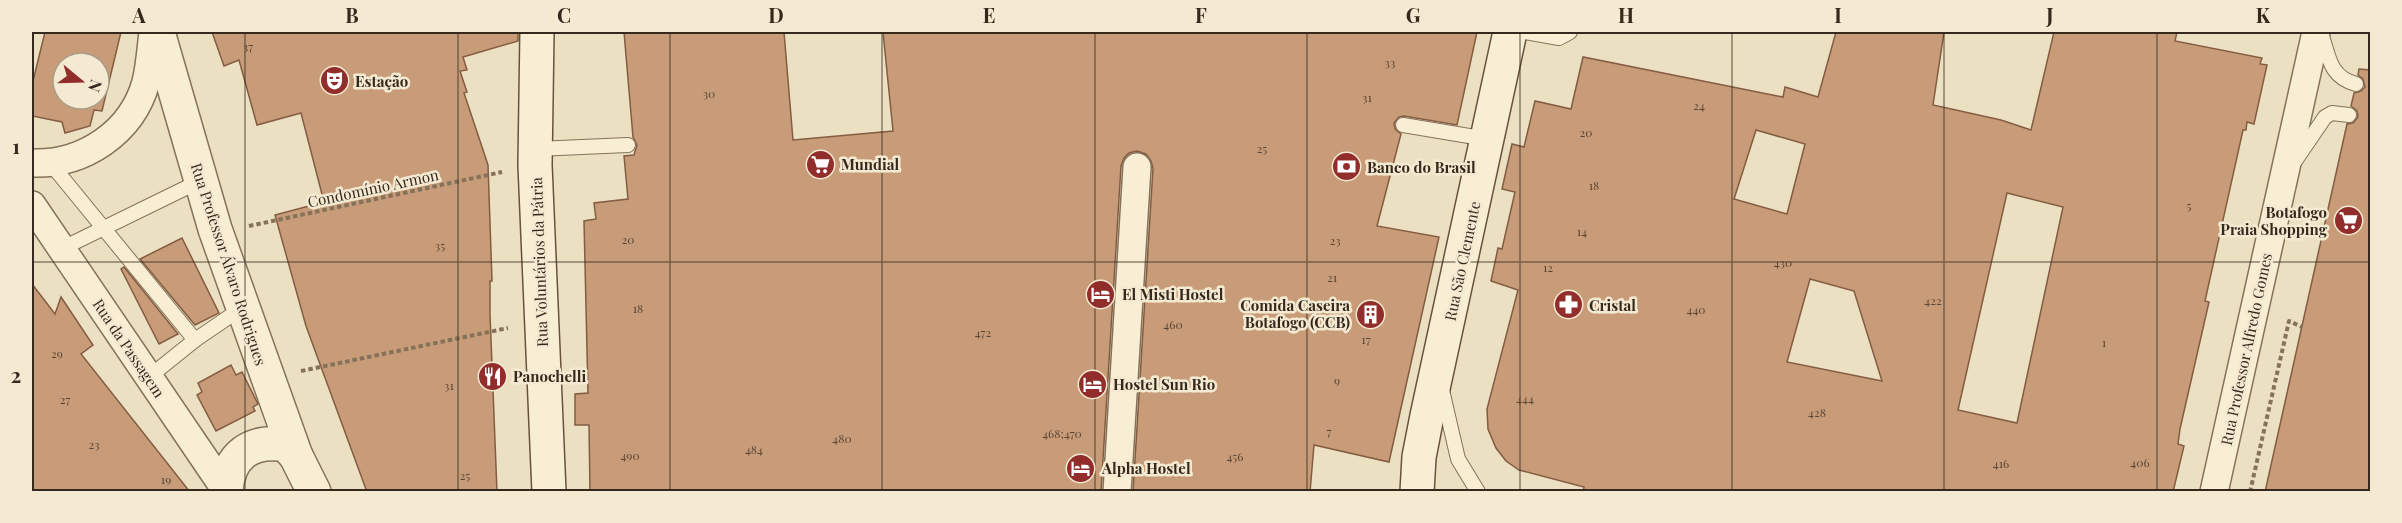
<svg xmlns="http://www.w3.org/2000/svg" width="2402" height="523" font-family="'Playfair Display',serif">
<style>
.building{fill:#c99c79;stroke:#835c41;stroke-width:1.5;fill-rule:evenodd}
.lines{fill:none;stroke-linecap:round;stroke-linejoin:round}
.service-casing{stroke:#85725a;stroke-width:16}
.minor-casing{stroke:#85725a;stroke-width:30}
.tertiary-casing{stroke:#85725a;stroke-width:36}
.secondary-casing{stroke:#67533d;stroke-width:36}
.path{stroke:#85725a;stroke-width:4;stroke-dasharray:4.5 3;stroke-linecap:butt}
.service{stroke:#f7eed4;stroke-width:14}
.minor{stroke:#f7eed4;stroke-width:27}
.tertiary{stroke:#f7eed4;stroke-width:33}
.secondary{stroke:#f7eed4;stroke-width:33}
.grid{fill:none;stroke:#35291d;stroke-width:1.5;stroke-opacity:0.55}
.labels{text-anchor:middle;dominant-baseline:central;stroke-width:5;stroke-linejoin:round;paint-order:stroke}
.number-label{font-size:12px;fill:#5a4634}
.poi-label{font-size:15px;font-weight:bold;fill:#35291d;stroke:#f4ead1;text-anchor:start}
.street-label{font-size:15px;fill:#35291d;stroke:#f4ead1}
.neatline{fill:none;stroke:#35291d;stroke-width:2}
.grid-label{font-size:20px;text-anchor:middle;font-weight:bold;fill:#35291d}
</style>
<rect width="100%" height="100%" fill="#ece0c2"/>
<g class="building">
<path d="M45,32H121L102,111L94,110L90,126L65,133L62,122L32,116V85ZM63,63H99V99H63Z"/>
<polygon points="212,32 518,32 518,41 463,57 467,70 460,71 467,92 464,93 488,165 492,281 490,281 490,314 497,492 367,492 306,326 275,215 324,202 301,113 257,125 239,60 224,66"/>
<polygon points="624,32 784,32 793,140 893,131 883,32 1477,32 1457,125 1404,116 1399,117 1394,123 1395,129 1401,134 1377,226 1439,237 1389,462 1314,445 1310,492 1133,492 1153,168 1151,161 1146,154 1137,151 1129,153 1124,158 1121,166 1101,492 590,492 589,425 575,425 575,394 588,393 584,221 596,219 594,203 628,199 624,156 634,155 637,145 633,137"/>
<path d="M1836,32H1944L1933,105L2001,120L2031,130L2054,32H2177L2175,41L2262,58L2260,64L2267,65L2254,124L2247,122L2246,130H2243L2205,301L2209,302L2180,429L2178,444L2184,446L2173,492H1583L1584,487L1519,470L1506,461L1496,448L1488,429L1487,409L1518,290L1491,281L1498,248L1502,249L1515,192L1502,189L1512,144L1524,147L1535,101L1571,109L1583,57L1783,97L1785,87L1818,97ZM1756,130L1805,144L1787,214L1734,199ZM2007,193L2063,207L2017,423L1958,410ZM1810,279L1854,291L1882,381L1787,362Z"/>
<polygon points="2359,69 2370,70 2370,492 2265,492 2347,124 2353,123 2358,117 2357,111 2351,106 2354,93 2361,91 2365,87 2363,79 2358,75"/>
<polygon points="182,238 219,313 195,325 140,259"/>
<polygon points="124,267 178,334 159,344 121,269"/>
<polygon points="32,284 55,314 61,297 93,345 81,354 190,492 32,492"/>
<polygon points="231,365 236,375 242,372 258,404 253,407 255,411 216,431 197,395 202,392 198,383"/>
</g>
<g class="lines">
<defs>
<g id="service">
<polyline points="1525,32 1559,38 1570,32"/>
<path d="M2321,33C2329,56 2329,77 2356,84"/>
<polyline points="1403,125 1487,139"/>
<polyline points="536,149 628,145"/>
<polyline points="2295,161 2325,117 2332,113 2349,115"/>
<polyline points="51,164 195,340"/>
<polyline points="61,249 200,181"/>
<polyline points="149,377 195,340 242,308"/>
<polyline points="1442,390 1458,459 1478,492"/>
</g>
<g id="minor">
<path d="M32,163C83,165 132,133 146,82C150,66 151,48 153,32"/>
<polyline points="32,205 227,492"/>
<polyline points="1117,492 1137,167"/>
<polyline points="2214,492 2316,32"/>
</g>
<g id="tertiary">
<polyline points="158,32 215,229 296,456 314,492"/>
<path d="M226,490C229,455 251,439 286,445L296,456"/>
</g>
<g id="secondary">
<polyline points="537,32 535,165 549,492"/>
<polyline points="1417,492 1419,457 1427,416 1510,32"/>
</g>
</defs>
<use href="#service" class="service-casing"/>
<use href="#minor" class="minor-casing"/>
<use href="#tertiary" class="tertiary-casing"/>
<use href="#secondary" class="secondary-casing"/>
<g class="path">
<polyline points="249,226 502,172"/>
<polyline points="301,371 508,328"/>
<polyline points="2250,492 2289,321 2302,327"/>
</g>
<use href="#service" class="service"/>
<use href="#minor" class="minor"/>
<use href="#tertiary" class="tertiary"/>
<use href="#secondary" class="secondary"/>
</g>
<path class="grid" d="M245,32V492M458,32V492M670,32V492M882,32V492M1095,32V492M1307,32V492M1520,32V492M1732,32V492M1944,32V492M2157,32V492M32,262H2370"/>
<defs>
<symbol id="theatre-disc" viewBox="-11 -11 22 22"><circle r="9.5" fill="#912e2c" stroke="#f4ead1"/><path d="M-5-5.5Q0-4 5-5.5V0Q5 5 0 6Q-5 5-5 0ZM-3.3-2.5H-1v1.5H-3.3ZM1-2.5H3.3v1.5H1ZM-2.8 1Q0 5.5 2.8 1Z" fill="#fff"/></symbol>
<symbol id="supermarket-disc" viewBox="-11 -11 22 22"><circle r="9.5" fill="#912e2c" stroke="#f4ead1"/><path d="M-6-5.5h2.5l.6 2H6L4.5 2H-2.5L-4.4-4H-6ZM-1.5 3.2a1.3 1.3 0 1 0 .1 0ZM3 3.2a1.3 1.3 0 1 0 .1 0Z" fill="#fff"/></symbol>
<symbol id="bank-disc" viewBox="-11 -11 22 22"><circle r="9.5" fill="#912e2c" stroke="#f4ead1"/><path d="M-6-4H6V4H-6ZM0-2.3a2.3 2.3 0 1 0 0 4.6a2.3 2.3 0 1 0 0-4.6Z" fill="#fff"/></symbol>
<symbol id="hotel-disc" viewBox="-11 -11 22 22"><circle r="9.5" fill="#912e2c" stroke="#f4ead1"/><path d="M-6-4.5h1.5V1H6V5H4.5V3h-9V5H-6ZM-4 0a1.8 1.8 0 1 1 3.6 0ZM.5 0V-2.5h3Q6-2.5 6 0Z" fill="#fff"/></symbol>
<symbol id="pharmacy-disc" viewBox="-11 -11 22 22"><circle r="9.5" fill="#912e2c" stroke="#f4ead1"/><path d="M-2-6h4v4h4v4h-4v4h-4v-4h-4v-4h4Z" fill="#fff"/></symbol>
<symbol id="building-disc" viewBox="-11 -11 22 22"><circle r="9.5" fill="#912e2c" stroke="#f4ead1"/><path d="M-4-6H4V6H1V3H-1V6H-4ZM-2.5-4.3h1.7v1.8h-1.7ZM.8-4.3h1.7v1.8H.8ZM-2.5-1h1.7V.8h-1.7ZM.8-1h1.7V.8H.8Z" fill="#fff"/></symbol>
<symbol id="restaurant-disc" viewBox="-11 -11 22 22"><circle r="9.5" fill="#912e2c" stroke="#f4ead1"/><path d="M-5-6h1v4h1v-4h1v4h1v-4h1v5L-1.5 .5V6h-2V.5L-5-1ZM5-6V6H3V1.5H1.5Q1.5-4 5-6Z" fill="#fff"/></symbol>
</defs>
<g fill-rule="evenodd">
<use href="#theatre-disc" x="318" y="64" width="33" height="33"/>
<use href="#supermarket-disc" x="804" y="148" width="33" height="33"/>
<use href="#bank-disc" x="1330" y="150" width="33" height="33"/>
<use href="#supermarket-disc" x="2332" y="204" width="33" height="33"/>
<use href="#hotel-disc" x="1084" y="278" width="33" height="33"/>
<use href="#pharmacy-disc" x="1552" y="288" width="33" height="33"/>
<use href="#building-disc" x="1354" y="298" width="33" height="33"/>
<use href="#restaurant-disc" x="476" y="360" width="33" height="33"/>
<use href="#hotel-disc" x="1076" y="368" width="33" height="33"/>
<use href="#hotel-disc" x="1064" y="452" width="33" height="33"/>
</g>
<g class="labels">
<g class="number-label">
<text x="248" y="46">37</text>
<text x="1390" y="62">33</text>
<text x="709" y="93">30</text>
<text x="1367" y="97">31</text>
<text x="1699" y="105">24</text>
<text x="1586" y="132">20</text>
<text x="1262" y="148">25</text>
<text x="1594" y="185">18</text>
<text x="2189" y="205">5</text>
<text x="1582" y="231">14</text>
<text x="628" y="239">20</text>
<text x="1335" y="240">23</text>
<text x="440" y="245">35</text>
<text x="1783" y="262">430</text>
<text x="1548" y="267">12</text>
<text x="1332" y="277">21</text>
<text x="1933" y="300">422</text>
<text x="638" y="308">18</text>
<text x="1696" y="309">440</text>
<text x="1173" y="324">460</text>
<text x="983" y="332">472</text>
<text x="1366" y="339">17</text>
<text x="2104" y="342">1</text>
<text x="57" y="353">29</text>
<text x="1337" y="380">9</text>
<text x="449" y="385">31</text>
<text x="1525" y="398">444</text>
<text x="65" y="399">27</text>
<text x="1817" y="412">428</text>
<text x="1329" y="431">7</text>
<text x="1062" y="433">468;470</text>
<text x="842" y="438">480</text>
<text x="94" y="444">23</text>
<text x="754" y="449">484</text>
<text x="630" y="455">490</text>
<text x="1235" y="456">456</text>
<text x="2140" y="462">406</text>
<text x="2001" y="463">416</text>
<text x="465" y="475">25</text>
<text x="166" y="479">19</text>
</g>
<g class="poi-label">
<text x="355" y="81">Estação</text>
<text x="841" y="164">Mundial</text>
<text x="1367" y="167">Banco do Brasil</text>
<text x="2327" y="212" text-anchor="end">Botafogo<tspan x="2327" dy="17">Praia Shopping</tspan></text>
<text x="1122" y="294">El Misti Hostel</text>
<text x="1350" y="305" text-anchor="end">Comida Caseira<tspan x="1350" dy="17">Botafogo (CCB)</tspan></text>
<text x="1589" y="305">Cristal</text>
<text x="513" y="376">Panochelli</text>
<text x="1113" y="384">Hostel Sun Rio</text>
<text x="1102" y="468">Alpha Hostel</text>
</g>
<g class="street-label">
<text transform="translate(373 188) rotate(-12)">Condomínio Armon</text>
<text transform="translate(1462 261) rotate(-78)">Rua São Clemente</text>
<text transform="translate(539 262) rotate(-92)">Rua Voluntários da Pátria</text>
<text transform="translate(229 264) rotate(72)">Rua Professor Álvaro Rodrigues</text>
<text transform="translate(129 348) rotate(56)">Rua da Passagem</text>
<text transform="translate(2246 349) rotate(-78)">Rua Professor Alfredo Gomes</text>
</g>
</g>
<rect width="2402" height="523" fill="none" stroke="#f4ead1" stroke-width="66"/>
<g transform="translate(81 81) rotate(109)"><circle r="28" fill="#f4ead1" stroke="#a89d89" stroke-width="1.5"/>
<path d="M0-4.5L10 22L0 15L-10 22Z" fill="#912e2c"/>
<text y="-9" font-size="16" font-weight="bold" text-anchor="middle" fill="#35291d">N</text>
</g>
<rect x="33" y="33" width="2336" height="457" class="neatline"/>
<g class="grid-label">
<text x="139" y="23">A</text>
<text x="352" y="23">B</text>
<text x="564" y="23">C</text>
<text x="776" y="23">D</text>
<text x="989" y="23">E</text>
<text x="1201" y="23">F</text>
<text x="1413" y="23">G</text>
<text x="1626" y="23">H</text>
<text x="1838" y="23">I</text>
<text x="2050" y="23">J</text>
<text x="2263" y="23">K</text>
<text x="16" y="154">1</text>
<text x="16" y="383">2</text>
</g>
</svg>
